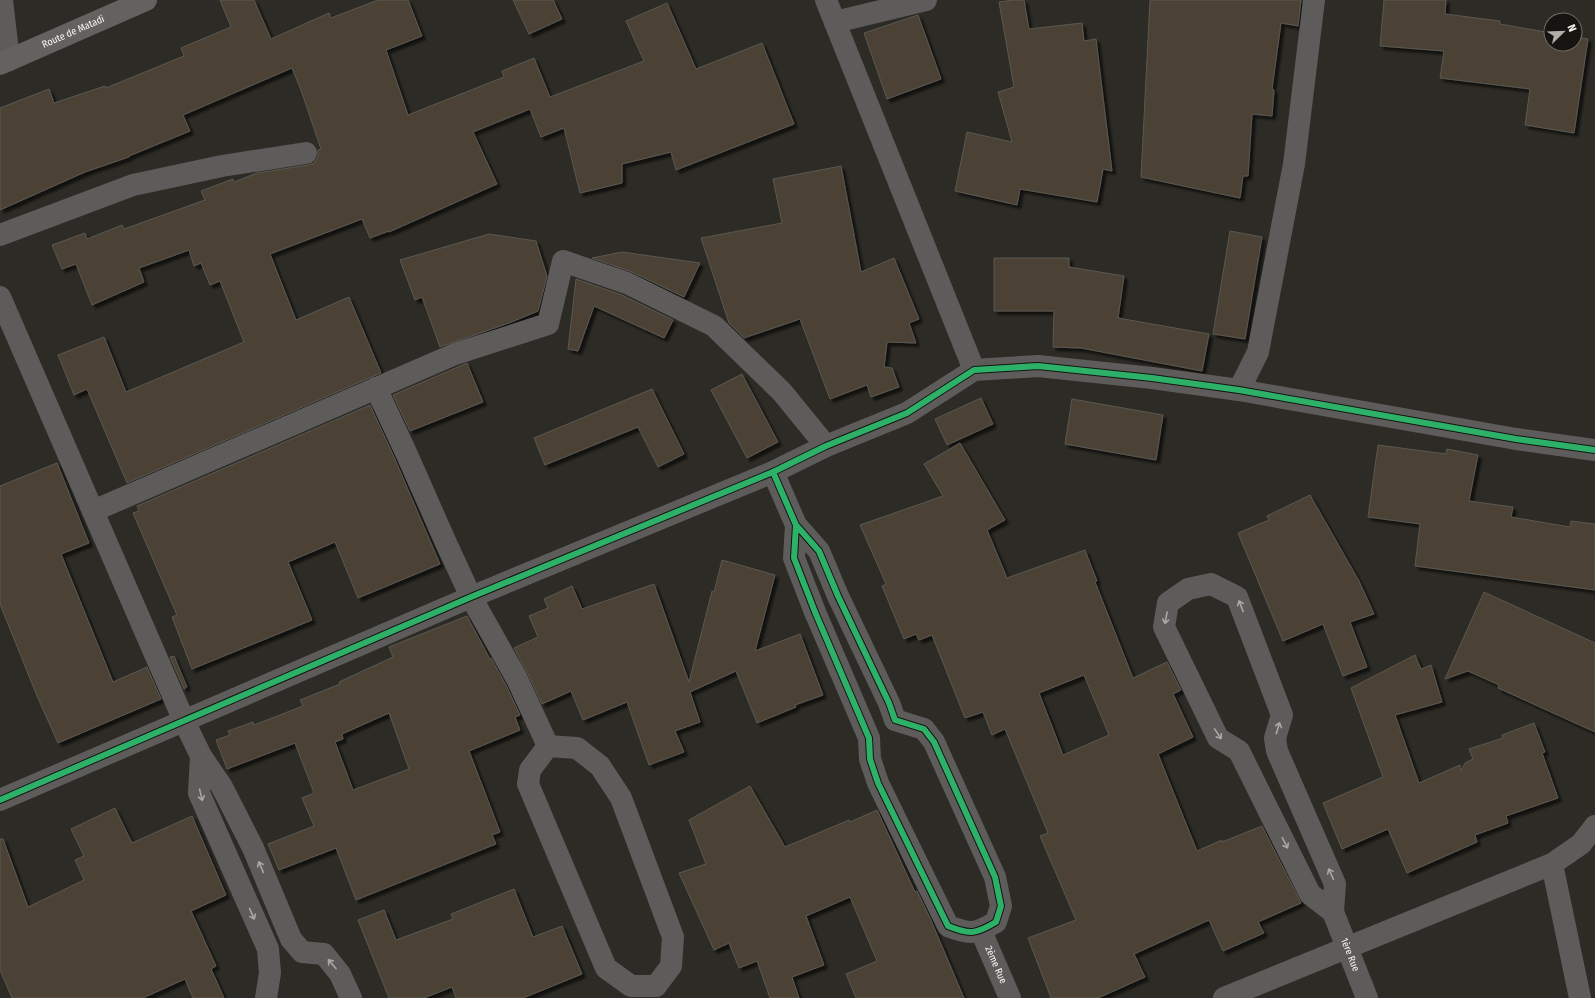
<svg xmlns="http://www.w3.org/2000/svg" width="1595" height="998" font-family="'Fira Sans Condensed',sans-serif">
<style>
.building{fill:#4c4234;stroke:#5a5853;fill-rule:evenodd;filter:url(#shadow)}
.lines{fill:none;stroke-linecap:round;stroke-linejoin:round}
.street{stroke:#5e5c5b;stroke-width:22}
.highway{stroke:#646260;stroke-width:22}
.cycleway-casing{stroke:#161410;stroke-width:8}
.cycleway{stroke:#2db169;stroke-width:6}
.oneway{stroke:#aaa8a4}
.labels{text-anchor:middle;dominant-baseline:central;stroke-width:3;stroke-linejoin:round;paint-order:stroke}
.street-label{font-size:10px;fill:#f6f4ee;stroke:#161410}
</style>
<defs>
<filter id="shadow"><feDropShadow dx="3.5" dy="3.5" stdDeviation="1" flood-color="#0009"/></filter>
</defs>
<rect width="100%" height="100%" fill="#2c2b25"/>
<g class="building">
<polygon points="220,0 254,0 271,39 329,13 331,18 378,0 408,0 422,36 386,50 408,115 504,77 502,71 534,58 550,97 644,61 626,21 667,3 696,69 762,43 794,124 676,170 671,152 622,164 622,183 580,193 564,128 541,137 530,109 473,132 497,184 389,232 389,231 370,238 362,219 270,254 296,320 349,297 381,373 127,483 87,389 74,395 58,355 104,337 126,392 244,342 220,281 210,285 201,263 194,266 189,250 139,268 144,282 92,305 76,264 62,269 52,245 85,233 87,239 122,225 124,229 205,200 201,191 233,179 234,182 257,173 308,165 314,163 318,157 318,150 321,149 302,93 292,68 183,115 190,131 129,156 129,157 85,172 0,210 0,108 49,89 54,103 105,86 106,88 184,56 181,48 231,27"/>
<polygon points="513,0 553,0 562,19 529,34"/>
<polygon points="1013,0 1024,0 1029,29 1082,23 1084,41 1096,39 1112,171 1103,169 1097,202 1020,189 1017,205 955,191 967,132 1012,142 998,92 1014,87 999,2"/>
<polygon points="1150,0 1301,0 1298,26 1281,23 1272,89 1274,90 1272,116 1252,114 1248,176 1243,176 1240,198 1141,177"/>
<polygon points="1384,0 1446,0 1445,14 1500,21 1500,24 1551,33 1551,44 1575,44 1575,37 1588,39 1574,133 1525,125 1530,89 1440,78 1444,51 1380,46"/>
<polygon points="918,15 941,79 887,99 864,33"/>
<polygon points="841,166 861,272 894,258 919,319 909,323 916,343 887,342 884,367 892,368 899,387 871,397 867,385 830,399 800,319 744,338 729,323 701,238 782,223 773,179"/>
<polygon points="1230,231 1262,237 1245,339 1213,334"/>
<polygon points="489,234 536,241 547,276 538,311 509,323 440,347 422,297 415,300 400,260"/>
<polygon points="622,252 700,263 684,297 632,272 592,258"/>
<polygon points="994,258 1069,258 1069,267 1124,276 1118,318 1209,334 1202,371 1081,348 1053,347 1054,311 994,311"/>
<polygon points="576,279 622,295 673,320 664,338 594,306 578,351 568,349"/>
<polygon points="467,363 483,402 410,431 393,395"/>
<polygon points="742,374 778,442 747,458 711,390"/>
<polygon points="652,389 684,454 658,467 638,427 545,465 534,438"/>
<polygon points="981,398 993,424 947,445 935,419"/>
<polygon points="1072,399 1163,415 1156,460 1065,444"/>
<polygon points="370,405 394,457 440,564 358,598 335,542 288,562 312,620 192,669 172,617 177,615 133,513 139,511 137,506"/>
<path d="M960,443L1005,520L987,530L1007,578L1085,550L1097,581L1095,582L1133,678L1167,662L1181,690L1173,694L1193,737L1158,754L1197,851L1222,840V842L1262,826L1301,903L1258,922L1264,933L1223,951L1209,920L1134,954L1145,977L1098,998H1051L1028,938L1076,920L1040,836L1048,833L1005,729L992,735L983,712L965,718L932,635L919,640L916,634L904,639L882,586L886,584L860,525L943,496L924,464ZM1084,675L1109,735L1063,755L1039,693Z"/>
<polygon points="1378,445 1446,454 1447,449 1478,455 1469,501 1513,507 1511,517 1570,527 1571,521 1595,524 1595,590 1415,566 1420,524 1368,517"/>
<polygon points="57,463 89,543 61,554 113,682 147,667 161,699 58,743 37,696 0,604 0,486"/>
<polygon points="1310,495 1359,581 1374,614 1350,622 1367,667 1343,676 1323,624 1283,641 1238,533 1269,520 1267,516"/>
<polygon points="722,560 775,575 755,651 800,634 823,695 795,705 796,707 757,723 736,671 690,692 700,722 675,731 684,752 649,765 627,702 583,720 571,691 542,704 528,674 514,648 538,637 529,616 548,608 544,599 572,586 582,609 654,584 689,682 712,591 714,592"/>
<polygon points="1484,592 1595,643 1595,732 1498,688 1499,685 1468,671 1445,679"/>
<path d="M467,616L490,659L491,658L506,685L520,715L515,717L520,730L469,751L500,832L492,835L496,844L356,900L336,848L279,870L268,844L314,826L302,798L314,793L295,743L227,769L216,740L230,735L228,731L253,722L254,725L303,706L300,700L340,684L339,682L393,657L389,647ZM389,713L409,769L353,790L335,742L343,739L342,734Z"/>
<polygon points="1415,655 1421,669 1431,665 1442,702 1395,715 1419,783 1460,765 1461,771 1465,763 1473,759 1469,749 1503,738 1502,735 1534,723 1545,752 1542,753 1558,798 1506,816 1508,823 1475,835 1477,842 1407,873 1388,829 1342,849 1323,803 1383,777 1351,688"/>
<polygon points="174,656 187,687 184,689 170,657"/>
<polygon points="750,786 785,847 849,820 850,822 877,810 915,892 917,891 930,918 964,998 856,998 846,974 877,961 850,897 806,916 824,965 792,977 799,998 770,998 757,961 739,968 729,943 714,950 679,873 706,864 689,820"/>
<polygon points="115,808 132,843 192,816 226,895 191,911 216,966 211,969 224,998 193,998 185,979 143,998 12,998 0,970 0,839 3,839 28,907 84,880 75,860 84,856 71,829"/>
<polygon points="514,889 533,937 562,926 582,974 523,998 456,998 452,987 424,998 389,998 358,920 384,910 396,940 453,919 451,914"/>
</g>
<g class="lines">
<g class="street">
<polyline points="2,0 9,60"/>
<polyline points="826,0 974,370"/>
<polyline points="835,22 926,0"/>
<polyline points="0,235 133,185 222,166 306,153"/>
<polyline points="0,297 184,721 201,756 222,787 253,848 291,939 302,952 324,954 340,974 351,998"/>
<polyline points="376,388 408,457 446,543 471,597 517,679 548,746"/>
<polyline points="1239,390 1258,352 1294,164 1314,0"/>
<path d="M773,472L796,525L819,551L838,596L889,703L895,720L924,729L934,742L995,877L1001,906L996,922C976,934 970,935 948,926L878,783L870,759L869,738L815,612L794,558L796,525"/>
<polyline points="93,511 455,354 548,324 563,261 627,283 714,326 782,392 826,446"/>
<polygon points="548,746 577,748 600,766 621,798 673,937 671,966 656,986 631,986 606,968 528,784 530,770"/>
<polyline points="201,756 199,793 268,949 270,973 266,998"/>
<polyline points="0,800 471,597 773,472 826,446 907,413 974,370 1038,366 1152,378 1239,390 1516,439 1595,450"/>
<polyline points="1552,864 1580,998"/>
<path id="s1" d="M1333,912L1310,894L1239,751L1218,738L1164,627L1168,603L1188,589L1211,584L1237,597L1282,715L1275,738L1277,751L1335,884L1333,912L1367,998"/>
<path id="s2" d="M981,931L1010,998"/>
<polyline points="1224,998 1552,864 1581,844 1595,826"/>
</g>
<path class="highway" id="s3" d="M0,64L146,0"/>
<defs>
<g id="cycleway">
<path d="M773,472L796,525L819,551L838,596L889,703L895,720L924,729L934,742L995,877L1001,906L996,922C976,934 970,935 948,926L878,783L870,759L869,738L815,612L794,558L796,525"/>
<polyline points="0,800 471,597 773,472 826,446 907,413 974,370 1038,366 1152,378 1239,390 1516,439 1595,450"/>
</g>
</defs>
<use href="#cycleway" class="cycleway-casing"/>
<use href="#cycleway" class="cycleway"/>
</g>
<defs><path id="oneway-shaft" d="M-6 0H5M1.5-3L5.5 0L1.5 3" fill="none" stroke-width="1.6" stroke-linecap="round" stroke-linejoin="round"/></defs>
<g class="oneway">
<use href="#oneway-shaft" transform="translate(1241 606) rotate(-111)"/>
<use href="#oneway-shaft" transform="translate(1166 618) rotate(101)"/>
<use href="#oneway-shaft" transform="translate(1278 728) rotate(-73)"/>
<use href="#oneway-shaft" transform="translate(1218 734) rotate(56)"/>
<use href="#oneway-shaft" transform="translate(201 795) rotate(76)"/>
<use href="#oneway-shaft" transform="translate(1285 843) rotate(63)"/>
<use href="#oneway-shaft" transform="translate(261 867) rotate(-113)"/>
<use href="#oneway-shaft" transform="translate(1331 874) rotate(-114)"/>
<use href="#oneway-shaft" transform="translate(252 914) rotate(66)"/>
<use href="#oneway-shaft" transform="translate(332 964) rotate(-131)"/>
</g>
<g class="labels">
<g class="street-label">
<text stroke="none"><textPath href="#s3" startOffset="80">Route de Matadi</textPath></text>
<text stroke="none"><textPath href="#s1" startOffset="821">1ère Rue</textPath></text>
<text stroke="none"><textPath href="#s2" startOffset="37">2ème Rue</textPath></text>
</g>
</g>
<g transform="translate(1563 32) rotate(67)"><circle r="19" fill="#161410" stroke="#706e69"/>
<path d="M0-3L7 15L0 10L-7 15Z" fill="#afaea8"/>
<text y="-6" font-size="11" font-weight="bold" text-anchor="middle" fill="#f6f4ee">N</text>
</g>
</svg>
